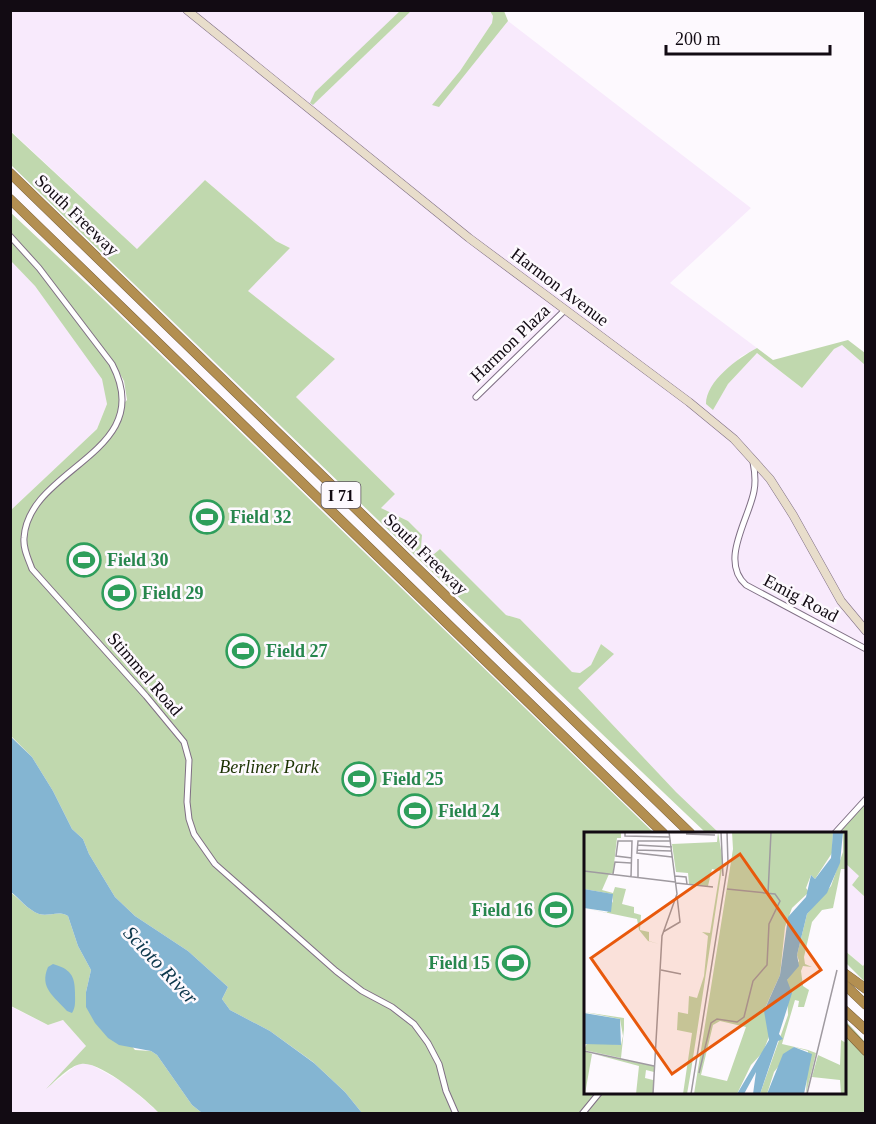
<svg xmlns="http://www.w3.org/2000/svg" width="876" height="1124" font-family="'Times New Roman',serif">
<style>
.built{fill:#f8eafc}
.green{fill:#c0d8ae}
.water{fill:#84b5d2}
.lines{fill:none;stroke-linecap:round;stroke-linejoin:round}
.minor-casing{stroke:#7f6f84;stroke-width:7}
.secondary-casing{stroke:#7f6f84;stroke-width:9}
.motorway-casing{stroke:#7b613b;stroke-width:10}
.minor{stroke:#fff;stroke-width:5}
.secondary{stroke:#e8ddcb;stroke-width:8}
.motorway{stroke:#b38f51;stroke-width:9}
.labels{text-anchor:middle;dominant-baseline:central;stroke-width:5;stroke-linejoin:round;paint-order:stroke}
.shield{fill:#fdf9fe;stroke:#58525a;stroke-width:1.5}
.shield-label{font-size:16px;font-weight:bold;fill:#120b13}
.street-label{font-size:18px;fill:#120b13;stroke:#fdf9fe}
.leisure-label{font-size:18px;font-weight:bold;fill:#27864d;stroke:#fdf9fe;text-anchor:start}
.park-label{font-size:18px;font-style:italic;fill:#1b3202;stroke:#fdf9fe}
.water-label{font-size:20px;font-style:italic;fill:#0b364a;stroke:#fdf9fe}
.inset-road{fill:none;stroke:#9f9aa0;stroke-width:1.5}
.view{fill:#e8590c;fill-opacity:0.15;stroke:#e8590c;stroke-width:3}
.inset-edge{fill:none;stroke:#120b13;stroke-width:3}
</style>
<rect width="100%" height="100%" fill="#fdf9fe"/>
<g class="built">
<polygon points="10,11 401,11 315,92 313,105 411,11 490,11 493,16 492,23 460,71 433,105 439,106 508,21 751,208 670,283 757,348 740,357 706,404 713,409 728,384 757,353 802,388 834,349 842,345 865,365 865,803 839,833 719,833 676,792 577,687 613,654 601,644 591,665 580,673 572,672 520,619 506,615 440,549 428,560 408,521 381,508 395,494 296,397 335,359 247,291 290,248 276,241 205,180 137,249 11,131"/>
<polygon points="11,261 35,286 103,379 107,404 97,429 11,510"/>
<polygon points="845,863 859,876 852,885 865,897 865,963 863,966 845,950"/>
<polygon points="10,1006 48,1025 63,1020 86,1046 51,1085 78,1064 88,1063 126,1084 159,1113 11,1113"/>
</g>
<g class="green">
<polygon points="401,10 411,11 313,105 310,103 315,92"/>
<polygon points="490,11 504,11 508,21 439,107 432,105 460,71 492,23 493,16"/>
<polygon points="10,131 137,249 205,180 276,241 290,248 248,291 335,359 296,397 395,494 381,508 408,521 422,535 421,547 427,560 440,549 506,615 520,619 572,672 580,673 591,665 601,644 614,654 578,688 676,792 719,833 706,833 409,550 11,165"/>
<polygon points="10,212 102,298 654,833 585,833 585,1092 844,1092 845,1020 865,1042 865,1113 362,1113 345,1092 313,1062 270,1031 230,1010 222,999 228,987 188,951 135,916 115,897 89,854 83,839 72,829 53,791 32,757 11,736 11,510 97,429 107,404 102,379 35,286 11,261 11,241 38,271 109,364 117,378 122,405 127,400 124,381 115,365 11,235"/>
<path d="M848,340L865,353V365L842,345L834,349L802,388L757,353L728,384L713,410L706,404C706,381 738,358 757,348L773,360Z"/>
<polygon points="865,803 865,897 852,885 859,876 845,863 844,833 839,833"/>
<path d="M10,892C20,899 28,910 39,914C49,917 58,910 68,916L78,946L91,970L86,992L135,1050L151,1051L157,1055L192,1105L202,1113H159C147,1100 99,1060 81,1064C69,1066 56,1081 46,1089L86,1046L63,1020L48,1025L11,1006Z"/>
<polygon points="844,950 863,966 865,963 865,982 845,962"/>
</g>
<g class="water">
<path d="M10,736L32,757L53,791L72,829L83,839L89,854L115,897L135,916L188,951L228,987L222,999L230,1010L270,1031L314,1063L345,1092L362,1113H202L192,1105L157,1055L151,1051L119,1045L108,1038L95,1023L86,1007V992L91,970L78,946L68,916C58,910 49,917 39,914C28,910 20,899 11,892Z"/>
<path d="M53,964C70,969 75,975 75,993C75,1000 76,1007 72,1013L67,1011C54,996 39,988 48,967Z"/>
</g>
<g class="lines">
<defs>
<g id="minor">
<path d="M10,236L39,268L112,364C159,453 28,467 24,538C23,549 28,558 32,569L146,696L184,742L189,760L187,802L189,819L194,834L215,864L336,971L362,991L392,1007L414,1024L428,1043L439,1064L446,1091L456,1114"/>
<polyline points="476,397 565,310"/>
<path d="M753,462C755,472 756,481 754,491C749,519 719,561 746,585L866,649"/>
<polyline points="835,833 866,799"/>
<polyline points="582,1114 600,1092"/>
</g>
<polyline id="secondary" points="187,10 469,238 689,402 734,439 770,479 793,515 841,601 866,631"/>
<g id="motorway">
<polyline points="10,173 690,833"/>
<polyline points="10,199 663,833"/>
<polyline points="844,973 866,989"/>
<polyline points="844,984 866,1005"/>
<polyline points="844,1010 866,1030"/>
<polyline points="844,1028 866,1051"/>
</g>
</defs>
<use href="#minor" class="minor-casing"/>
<use href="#secondary" class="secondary-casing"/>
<use href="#motorway" class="motorway-casing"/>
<use href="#minor" class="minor"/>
<use href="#secondary" class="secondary"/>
<use href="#motorway" class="motorway"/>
</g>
<defs>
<symbol id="stadium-ring" viewBox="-11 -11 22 22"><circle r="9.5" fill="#fdf9fe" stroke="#2e9e5b" stroke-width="1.5"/><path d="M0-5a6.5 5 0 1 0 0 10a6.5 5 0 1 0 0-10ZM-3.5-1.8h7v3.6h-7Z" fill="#2e9e5b"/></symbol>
</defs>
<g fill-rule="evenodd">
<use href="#stadium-ring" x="188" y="498" width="38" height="38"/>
<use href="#stadium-ring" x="65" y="541" width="38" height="38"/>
<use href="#stadium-ring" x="100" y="574" width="38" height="38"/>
<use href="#stadium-ring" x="224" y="632" width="38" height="38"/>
<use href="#stadium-ring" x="340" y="760" width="38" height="38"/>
<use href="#stadium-ring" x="396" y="792" width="38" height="38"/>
<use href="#stadium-ring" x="537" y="891" width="38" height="38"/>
<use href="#stadium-ring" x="494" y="944" width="38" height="38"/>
</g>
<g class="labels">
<rect class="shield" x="321.5" y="482" width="39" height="26" rx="4.5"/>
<g class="shield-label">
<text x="341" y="495">I 71</text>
</g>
<g class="street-label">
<text transform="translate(77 215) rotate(44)">South Freeway</text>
<text transform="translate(560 287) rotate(37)">Harmon Avenue</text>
<text transform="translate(510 343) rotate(-44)">Harmon Plaza</text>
<text transform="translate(426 554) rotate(44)">South Freeway</text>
<text transform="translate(801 598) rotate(28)">Emig Road</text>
<text transform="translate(145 674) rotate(49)">Stimmel Road</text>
</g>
<g class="leisure-label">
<text x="230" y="517">Field 32</text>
<text x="107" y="560">Field 30</text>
<text x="142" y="593">Field 29</text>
<text x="266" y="651">Field 27</text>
<text x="382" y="779">Field 25</text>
<text x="438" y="811">Field 24</text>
<text x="533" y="910" text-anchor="end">Field 16</text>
<text x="490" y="963" text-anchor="end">Field 15</text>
</g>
<g class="park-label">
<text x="269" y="767">Berliner Park</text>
</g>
<g class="water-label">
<text transform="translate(161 965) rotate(47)">Scioto River</text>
</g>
</g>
<g transform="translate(584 832)">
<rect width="262" height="262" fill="#fdf9fe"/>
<path d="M0,0H37V6H33L29,41L25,42L18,58L29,61L31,55L42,57L38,72L50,75V81L57,83L56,98L65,100V109L75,112L64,109L55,98L53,87L0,76L23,81L29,69L28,62L0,57ZM134,0L139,30L107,239L103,262H99L108,201L93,198L94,180L104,182L105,164L113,166L120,144L124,104L118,100L126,101L136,39L128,37L124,54L105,52L104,41L92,40L88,12L133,10ZM148,0H249L248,21L231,47L227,43L222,56L225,60L208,76L201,95L196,143L181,176L186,202L179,220L167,233L153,262H110L149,17ZM136,189L162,195L143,249L117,243L129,193ZM259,0H262V37H257L249,76L238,78L228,90L220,125L221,132L228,135L219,134L217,139L219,154L225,158L220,175H214L215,169L211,168L198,212L224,218L232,221L222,262L224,219L210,215L190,240L183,262H176L204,183L203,148L215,129L213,123L223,82L247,54L259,20ZM0,180L40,186V197L37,226L0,218L4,209L37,213L39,204L36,187ZM257,208L262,211V262H257L256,248L228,245L234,223L256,233ZM0,219L8,222L1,262H0ZM10,222L70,234V240L62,238L61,246L69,248V262H52L55,234Z" fill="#c0d8ae" fill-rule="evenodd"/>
<path d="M249,0H259L256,31L243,61L223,82L213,123L215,134L203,148L208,161L195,202L199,207L194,209L176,262H169L172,240L160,262H153L185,208L180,179L196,143L204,85L222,65L227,43L231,47L247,26ZM0,57L29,62L27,80L0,76ZM0,181L36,187L37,213L0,212ZM210,215L228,222L220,262H183L199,222Z" fill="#84b5d2"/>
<path class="inset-road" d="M41,0V4L85,5M137,0L139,44M102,2L131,3M87,9H54L53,21L88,25M53,13L88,15M53,18L87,19M0,39L91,50M29,42L31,30L47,31M91,44L102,45L103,52M47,45L48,9H34L32,24L48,26M54,46V27M92,51L129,55M184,62L187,0M79,100L96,90L93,64M77,138L97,142M0,219L70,234M115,241L127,191L133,187L153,190L160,185L169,149L183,133L185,92L196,69L191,62L143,57M69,262L78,104L93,62L85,0M107,262L144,31L143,0M223,262L253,138"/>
<path class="view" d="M156,22L237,138L88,242L7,126Z"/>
<rect width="262" height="262" class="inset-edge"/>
</g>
<rect width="876" height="1124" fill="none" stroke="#120b13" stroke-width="24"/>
<path d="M666 45v9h164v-9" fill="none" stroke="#120b13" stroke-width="3"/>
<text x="675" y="45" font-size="18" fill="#120b13" stroke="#fdf9fe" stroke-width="4.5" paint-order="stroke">200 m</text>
</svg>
